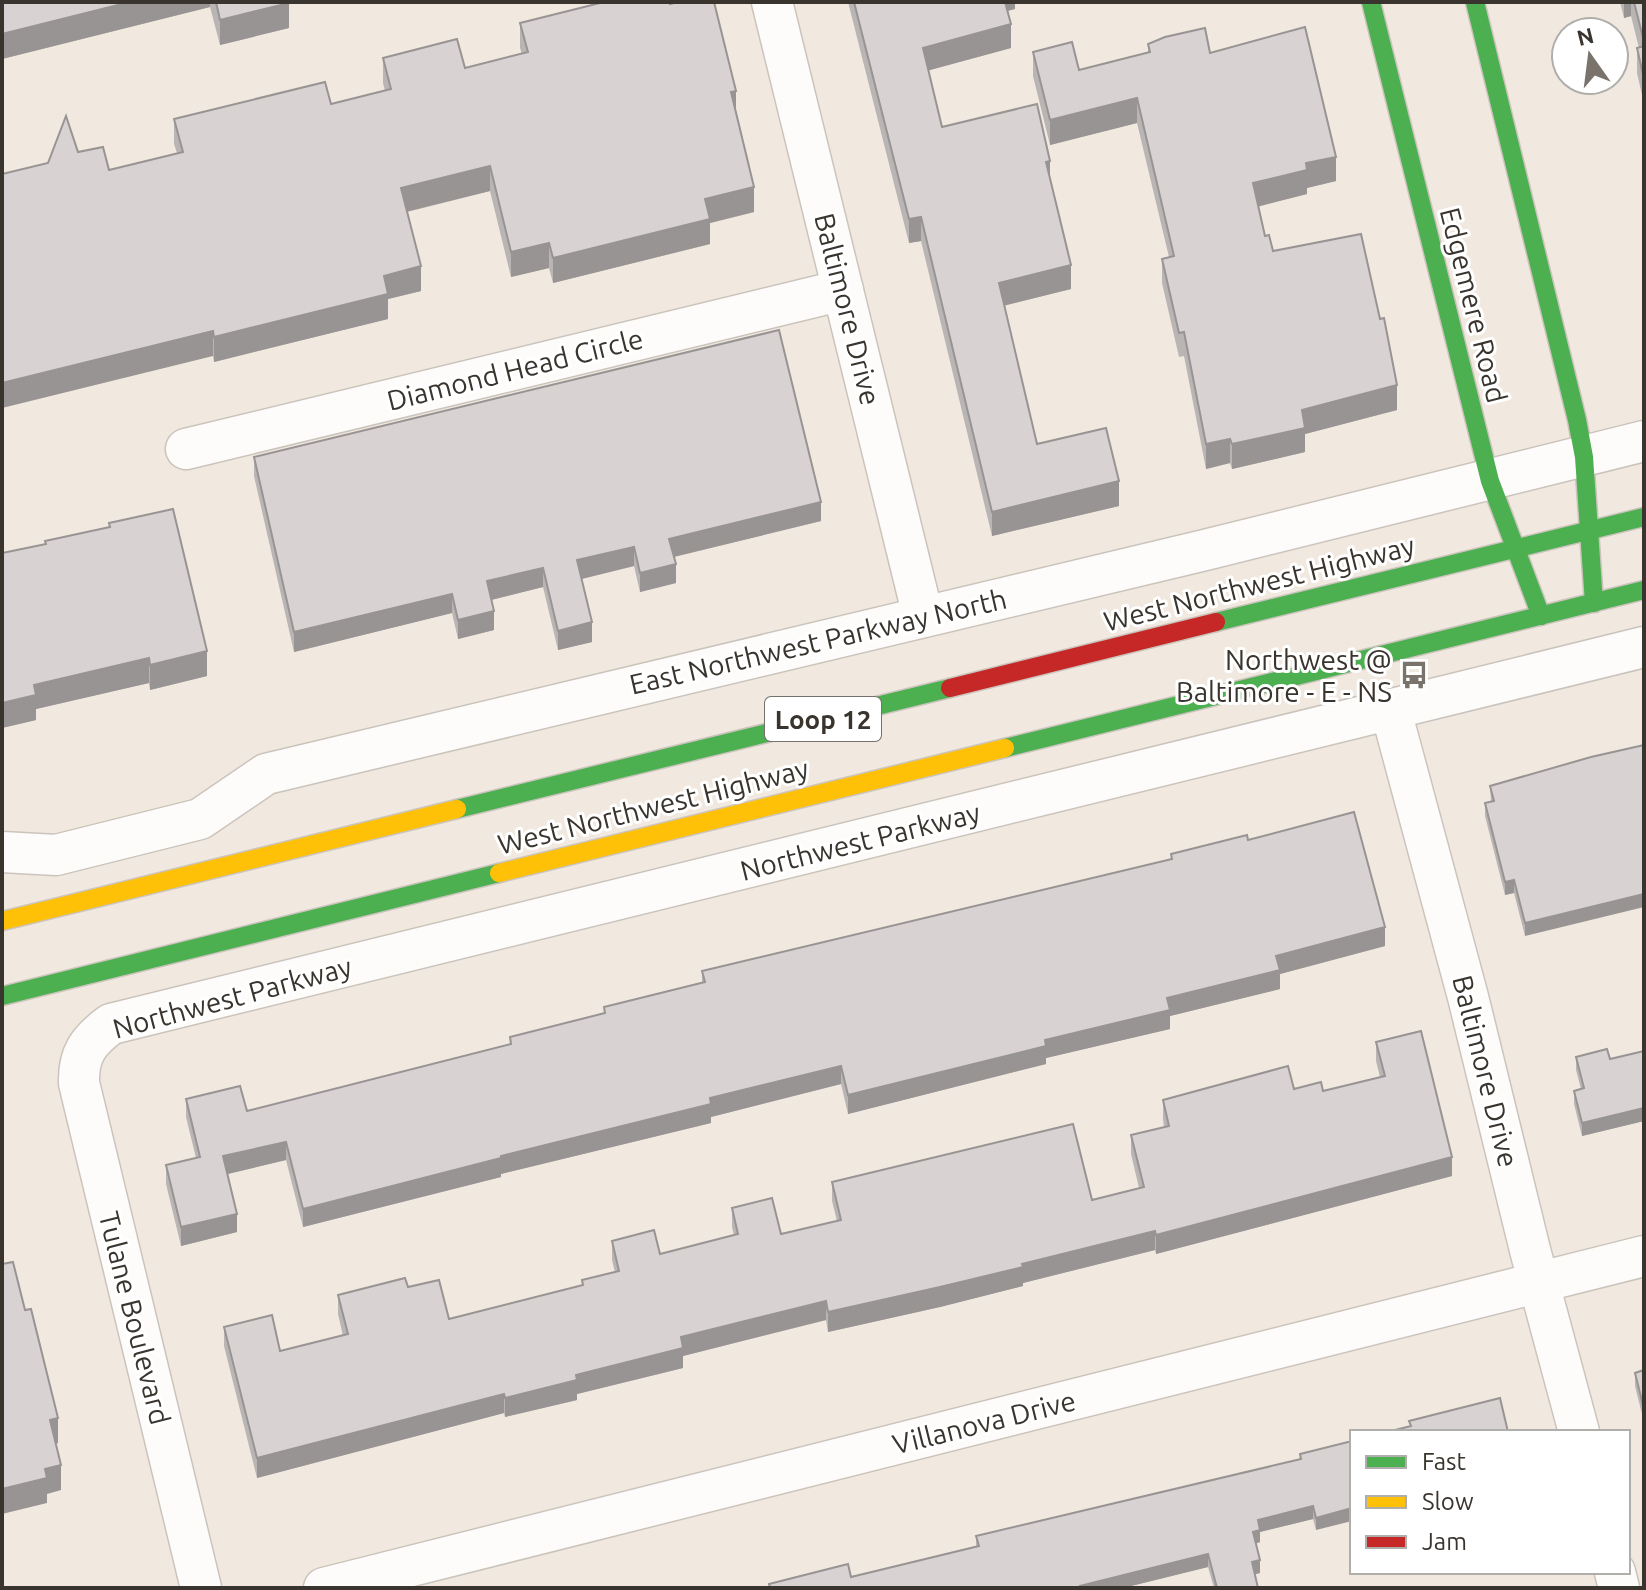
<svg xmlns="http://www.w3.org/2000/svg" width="1646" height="1590" font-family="Ubuntu,sans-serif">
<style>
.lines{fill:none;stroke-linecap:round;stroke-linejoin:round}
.street-casing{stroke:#cbc4bd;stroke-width:43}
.fast-casing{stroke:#cbc4bd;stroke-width:21}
.slow-casing{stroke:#cbc4bd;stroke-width:21}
.jam-casing{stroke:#cbc4bd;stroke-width:21}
.street{stroke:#fdfcfa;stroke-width:40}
.fast{stroke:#4caf50;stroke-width:18}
.slow{stroke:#ffc107;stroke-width:18}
.jam{stroke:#c62828;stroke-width:18}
.wall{fill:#bab5b5}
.shaded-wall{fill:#979493}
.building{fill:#d8d3d2;stroke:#979493;stroke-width:2}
.labels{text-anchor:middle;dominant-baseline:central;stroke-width:6;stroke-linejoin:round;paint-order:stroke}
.shield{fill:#fff;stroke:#75716d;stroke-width:2}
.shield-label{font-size:26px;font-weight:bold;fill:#3a342e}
.street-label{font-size:28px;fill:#3a342e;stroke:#fff}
.poi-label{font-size:28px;fill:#3a342e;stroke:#fff;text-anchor:end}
</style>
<rect width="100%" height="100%" fill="#f1e8df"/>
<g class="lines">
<defs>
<g id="street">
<polyline points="772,2 923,616"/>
<polyline points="186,449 843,290"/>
<polyline points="1391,711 1468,997 1530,1250 1579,1432"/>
<polyline points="2,852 56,855 200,819 266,774 1205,550 1644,441"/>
<polyline points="1615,1572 1619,1588"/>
<path d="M201,1588L79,1083C78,1054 89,1040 111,1024L1644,647"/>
<polyline points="324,1588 1644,1256"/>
</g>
<g id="fast">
<polyline points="1371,2 1490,481 1541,616"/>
<polyline points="1475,2 1577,420 1584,457 1594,603"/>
<polyline points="1216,622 1644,517"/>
<polyline points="1005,748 1644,590"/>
<polyline points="457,809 950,688"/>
<polyline points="2,996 499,873"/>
</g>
<g id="slow">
<polyline points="499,873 1005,748"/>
<polyline points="2,921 457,809"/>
</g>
<polyline id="jam" points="950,688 1216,622"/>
</defs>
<use href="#street" class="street-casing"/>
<use href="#fast" class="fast-casing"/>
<use href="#slow" class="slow-casing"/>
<use href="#jam" class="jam-casing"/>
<use href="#street" class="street"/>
<use href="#fast" class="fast"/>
<use href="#slow" class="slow"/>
<use href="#jam" class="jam"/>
</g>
<g class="wall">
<polygon points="2,2 288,2 289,28 220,45 210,7 2,59"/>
<polygon points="848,2 1015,2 1015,9 1008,11 1011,48 929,70 942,127 1050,178 1071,289 1004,305 1037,444 1119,506 992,536 921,241 909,243"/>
<polygon points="1620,2 1644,2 1644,104 1637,73 1637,48 1639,48 1631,16 1624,18"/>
<polygon points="520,23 736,111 754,212 710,223 710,244 553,283 549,268 511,277 490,191 407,212 421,291 388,299 388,319 214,362 213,356 48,163 78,152 109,170 177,153 174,144 174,119 331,104 385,91 383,83 383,58 465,68 522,54 520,48"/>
<polygon points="1148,44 1210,53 1336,181 1307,188 1307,194 1258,206 1265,236 1273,251 1397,410 1305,434 1305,452 1232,469 1230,463 1206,469 1184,356 1179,357 1162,283 1162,259 1169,257 1137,123 1050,145 1033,76 1033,52 1079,70 1148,53"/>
<polygon points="254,457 821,521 674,557 676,583 640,592 634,566 582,579 592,642 558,650 543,587 491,600 494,630 458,639 452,613 294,652 254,476"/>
<polygon points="109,523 207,676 150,690 149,683 36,709 36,720 2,728 45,544 109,527"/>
<polygon points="1591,757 1525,936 1514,893 1505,895 1485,816 1485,803 1491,801 1490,786"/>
<polygon points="1248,840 1385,946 1280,974 1280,989 1170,1016 1170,1029 1046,1058 1046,1064 848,1114 841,1084 711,1117 711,1123 501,1174 501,1177 303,1227 286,1160 228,1174 237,1232 181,1246 166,1184 166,1165 196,1158 186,1117 186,1099 247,1111 510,1044 510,1037 604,1014 604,1007 702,983 702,971 1171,860 1171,854"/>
<polygon points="1376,1042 1452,1176 1156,1254 1155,1250 1023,1283 1023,1286 940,1307 828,1332 826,1320 683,1356 683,1368 577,1394 577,1400 505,1417 504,1413 257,1478 224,1346 224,1327 280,1351 343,1336 338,1314 338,1295 408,1287 449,1319 582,1286 582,1280 615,1272 612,1260 612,1241 660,1254 734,1235 732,1227 732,1208 781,1234 837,1221 832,1201 832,1182 1092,1200 1139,1188 1131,1154 1131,1135 1164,1127 1163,1119 1163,1100 1294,1089 1323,1091 1380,1077 1376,1061"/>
<polygon points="1644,1051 1644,1121 1582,1136 1574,1104 1574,1091 1581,1089 1576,1070 1576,1057 1610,1059"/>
<polygon points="1644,1370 1644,1422 1635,1386 1635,1373"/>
<polygon points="1352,1441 1316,1530 1313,1519 1260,1532 1260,1542 1256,1544 1260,1573 1255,1574 1258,1588 1214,1588 1208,1567 1123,1588 769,1588 769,1584 851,1577 976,1546 976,1536 1300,1459 1300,1454"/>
</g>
<g class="shaded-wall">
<polygon points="130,2 210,2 210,7 2,59 2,34"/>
<polygon points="1002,2 1015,2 1015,9 1002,12"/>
<polygon points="1624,2 1631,2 1631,16 1624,18"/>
<polygon points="289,3 289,28 220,45 220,20"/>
<polygon points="1011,24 1011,48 923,72 923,48"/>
<polygon points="736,91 736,116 731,92"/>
<polygon points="1137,98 1137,123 1050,145 1050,120"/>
<polygon points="1336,157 1336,181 1307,188 1307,194 1253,208 1253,183 1306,163"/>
<polygon points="1050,161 1050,185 1046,162"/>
<polygon points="490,166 490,191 401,213 401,188"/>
<polygon points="754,187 754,212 710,223 710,244 553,283 553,258 705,199"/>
<polygon points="921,217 921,241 909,243 909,219"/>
<polygon points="549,243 549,268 511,277 511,252"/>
<polygon points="1071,265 1071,289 999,307 999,283"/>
<polygon points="421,266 421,291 388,299 388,319 214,362 214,337 384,276"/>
<polygon points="213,331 213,356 2,408 2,383"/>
<polygon points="1397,385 1397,410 1305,434 1305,452 1232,469 1232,444 1302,410"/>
<polygon points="1230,439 1230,463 1206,469 1206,444"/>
<polygon points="1119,481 1119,506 992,536 992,512"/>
<polygon points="821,502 821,521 669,558 669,539"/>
<polygon points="634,547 634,566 577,580 577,560"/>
<polygon points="676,564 676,583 640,592 640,573"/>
<polygon points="543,568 543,587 487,601 487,581"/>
<polygon points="452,594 452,613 294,652 294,632"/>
<polygon points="494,611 494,630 458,639 458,620"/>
<polygon points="592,622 592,642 558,650 558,631"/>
<polygon points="207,651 207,676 150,690 150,665"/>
<polygon points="149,658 149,683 36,709 36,720 2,728 2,703 34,685"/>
<polygon points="1514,880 1514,893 1505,895 1505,882"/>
<polygon points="1644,894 1644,907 1525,936 1525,923"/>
<polygon points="1385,927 1385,946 1280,974 1280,989 1170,1016 1170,1029 1046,1058 1046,1064 848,1114 848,1095 1045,1040 1167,998 1276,956"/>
<polygon points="841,1066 841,1084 711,1117 711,1123 501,1174 501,1177 303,1227 303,1209 710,1098"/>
<polygon points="1644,1108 1644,1121 1582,1136 1582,1123"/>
<polygon points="286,1142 286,1160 223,1175 223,1156"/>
<polygon points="1452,1157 1452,1176 1156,1254 1156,1235"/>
<polygon points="237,1214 237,1232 181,1246 181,1227"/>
<polygon points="1155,1231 1155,1250 1023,1283 1023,1286 940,1307 828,1332 828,1312"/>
<polygon points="826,1301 826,1320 683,1356 683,1368 577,1394 577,1400 505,1417 505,1398 576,1375 681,1337"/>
<polygon points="504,1394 504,1413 257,1478 257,1458"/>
<polygon points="58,1418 58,1443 50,1445 50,1420"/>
<polygon points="61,1465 61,1490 47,1494 47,1503 2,1514 2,1489 45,1469"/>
<polygon points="1313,1506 1313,1519 1260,1532 1260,1542 1253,1544 1253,1532 1258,1520"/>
<polygon points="1352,1508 1352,1521 1316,1530 1316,1518"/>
<polygon points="1208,1554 1208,1567 1123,1588 1080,1588 1080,1586"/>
<polygon points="1260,1560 1260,1573 1252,1575 1252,1562"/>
<polygon points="1491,1572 1504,1572 1491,1575"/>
</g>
<g class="building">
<polygon points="2,2 130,2 2,34"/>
<polygon points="216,2 288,2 289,3 220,20"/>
<polygon points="604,2 669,2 670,4 678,2 714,2 736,91 731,92 754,187 705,199 710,219 553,258 549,243 511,252 490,166 401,188 421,266 384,276 388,294 214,337 213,331 2,383 2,174 48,163 66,116 78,152 103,147 109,170 183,152 174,119 325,82 331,104 391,89 383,58 457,39 465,68 528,52 520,23"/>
<polygon points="854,2 1005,2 1011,24 923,48 942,127 1037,104 1050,161 1046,162 1071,265 999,283 1037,444 1106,428 1119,481 992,512 921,217 909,219"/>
<polygon points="1634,2 1644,2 1644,42"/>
<polygon points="1305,27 1336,157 1306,163 1307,170 1253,183 1265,236 1269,235 1273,251 1361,234 1380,319 1384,318 1397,385 1302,410 1305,428 1232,444 1230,439 1206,444 1184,332 1179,333 1162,259 1174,256 1137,98 1050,120 1033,52 1072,42 1079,70 1150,52 1148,44 1165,37 1205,28 1210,53"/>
<polygon points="1644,46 1644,79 1637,48"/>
<polygon points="779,330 821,502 669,539 676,564 640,573 634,547 577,560 592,622 558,631 543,568 487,581 494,611 458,620 452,594 294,632 254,457"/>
<polygon points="173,509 207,651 150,665 149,658 34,685 36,695 2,703 2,553 46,544 45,541 110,527 109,523"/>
<polygon points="1644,745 1644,894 1525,923 1514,880 1505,882 1485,803 1494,801 1490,786 1591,757"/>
<polygon points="1354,812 1385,927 1276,956 1280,970 1167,998 1170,1010 1045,1040 1046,1046 848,1095 841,1066 710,1098 711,1104 501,1156 501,1158 303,1209 286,1142 223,1156 237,1214 181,1227 166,1165 200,1157 186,1099 240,1086 247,1111 511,1044 510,1037 605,1013 604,1007 705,982 702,971 1172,859 1171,854 1247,835 1248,840"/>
<polygon points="1421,1031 1452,1157 1156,1235 1155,1231 1022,1264 1023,1267 940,1287 828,1312 826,1301 681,1337 683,1348 576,1375 577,1380 505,1398 504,1394 257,1458 224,1327 272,1315 280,1351 348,1334 338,1295 405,1278 408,1287 439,1280 449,1319 583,1285 582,1280 619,1271 612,1241 654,1230 660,1254 738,1234 732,1208 772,1198 781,1234 841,1220 832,1182 1073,1124 1092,1200 1144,1187 1131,1135 1169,1126 1163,1100 1288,1066 1294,1089 1321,1082 1323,1091 1385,1076 1376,1042"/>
<polygon points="1607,1049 1610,1059 1644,1051 1644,1108 1582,1123 1574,1091 1584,1088 1576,1057"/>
<polygon points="13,1262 25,1310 31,1309 58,1418 50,1420 61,1465 45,1469 47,1478 2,1489 2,1264"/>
<polygon points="1644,1370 1644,1409 1635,1373"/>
<polygon points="1500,1398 1508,1432 1387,1432 1411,1426 1409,1421"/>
<polygon points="1352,1441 1352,1508 1316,1518 1313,1506 1258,1520 1260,1530 1253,1532 1260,1560 1252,1562 1258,1588 1217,1588 1208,1554 1080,1586 1081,1588 770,1588 769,1584 848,1564 851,1577 979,1546 976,1536 1301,1459 1300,1454"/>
</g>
<defs>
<symbol id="bus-bare" viewBox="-9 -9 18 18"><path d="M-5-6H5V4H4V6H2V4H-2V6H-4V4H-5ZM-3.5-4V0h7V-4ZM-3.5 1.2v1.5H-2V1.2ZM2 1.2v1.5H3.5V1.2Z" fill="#7a736c" stroke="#fff" stroke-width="2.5" paint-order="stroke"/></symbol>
</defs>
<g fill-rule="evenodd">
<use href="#bus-bare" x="1394" y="655" width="40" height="40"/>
</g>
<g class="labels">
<rect class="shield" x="765" y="697" width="116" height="44" rx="6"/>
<g class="shield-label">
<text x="823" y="719">Loop 12</text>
</g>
<g class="street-label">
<text transform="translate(1474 305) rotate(76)">Edgemere Road</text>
<text transform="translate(848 309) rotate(76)">Baltimore Drive</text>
<text transform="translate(515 369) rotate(-14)">Diamond Head Circle</text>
<text transform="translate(1259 583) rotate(-14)">West Northwest Highway</text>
<text transform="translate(818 641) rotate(-13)">East Northwest Parkway North</text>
<text transform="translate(653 806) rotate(-14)">West Northwest Highway</text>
<text transform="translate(860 841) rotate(-14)">Northwest Parkway</text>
<text transform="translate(232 997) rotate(-15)">Northwest Parkway</text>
<text transform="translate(1486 1071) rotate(76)">Baltimore Drive</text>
<text transform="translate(135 1318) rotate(76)">Tulane Boulevard</text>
<text transform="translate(984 1422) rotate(-14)">Villanova Drive</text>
</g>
<g class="poi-label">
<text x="1392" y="659">Northwest @<tspan x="1392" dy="32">Baltimore - E - NS</tspan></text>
</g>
</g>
<rect width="1646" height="1590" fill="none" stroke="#3a342e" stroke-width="8"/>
<rect x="1350" y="1430" width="280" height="144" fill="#ffffff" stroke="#b0aeab" stroke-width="2"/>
<rect x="1366" y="1456" width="40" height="12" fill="#4caf50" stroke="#b0aeab" stroke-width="2"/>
<text x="1422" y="1470" font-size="24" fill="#3a342e">Fast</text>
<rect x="1366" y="1496" width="40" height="12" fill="#ffc107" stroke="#b0aeab" stroke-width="2"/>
<text x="1422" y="1510" font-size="24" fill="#3a342e">Slow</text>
<rect x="1366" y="1536" width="40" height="12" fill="#c62828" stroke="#b0aeab" stroke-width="2"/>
<text x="1422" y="1550" font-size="24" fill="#3a342e">Jam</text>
<g transform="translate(1590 56) rotate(346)"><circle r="38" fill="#ffffff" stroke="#b0aeab" stroke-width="2"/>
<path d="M0-6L14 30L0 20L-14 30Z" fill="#7a736c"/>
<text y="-12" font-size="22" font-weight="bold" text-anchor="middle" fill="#3a342e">N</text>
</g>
</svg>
